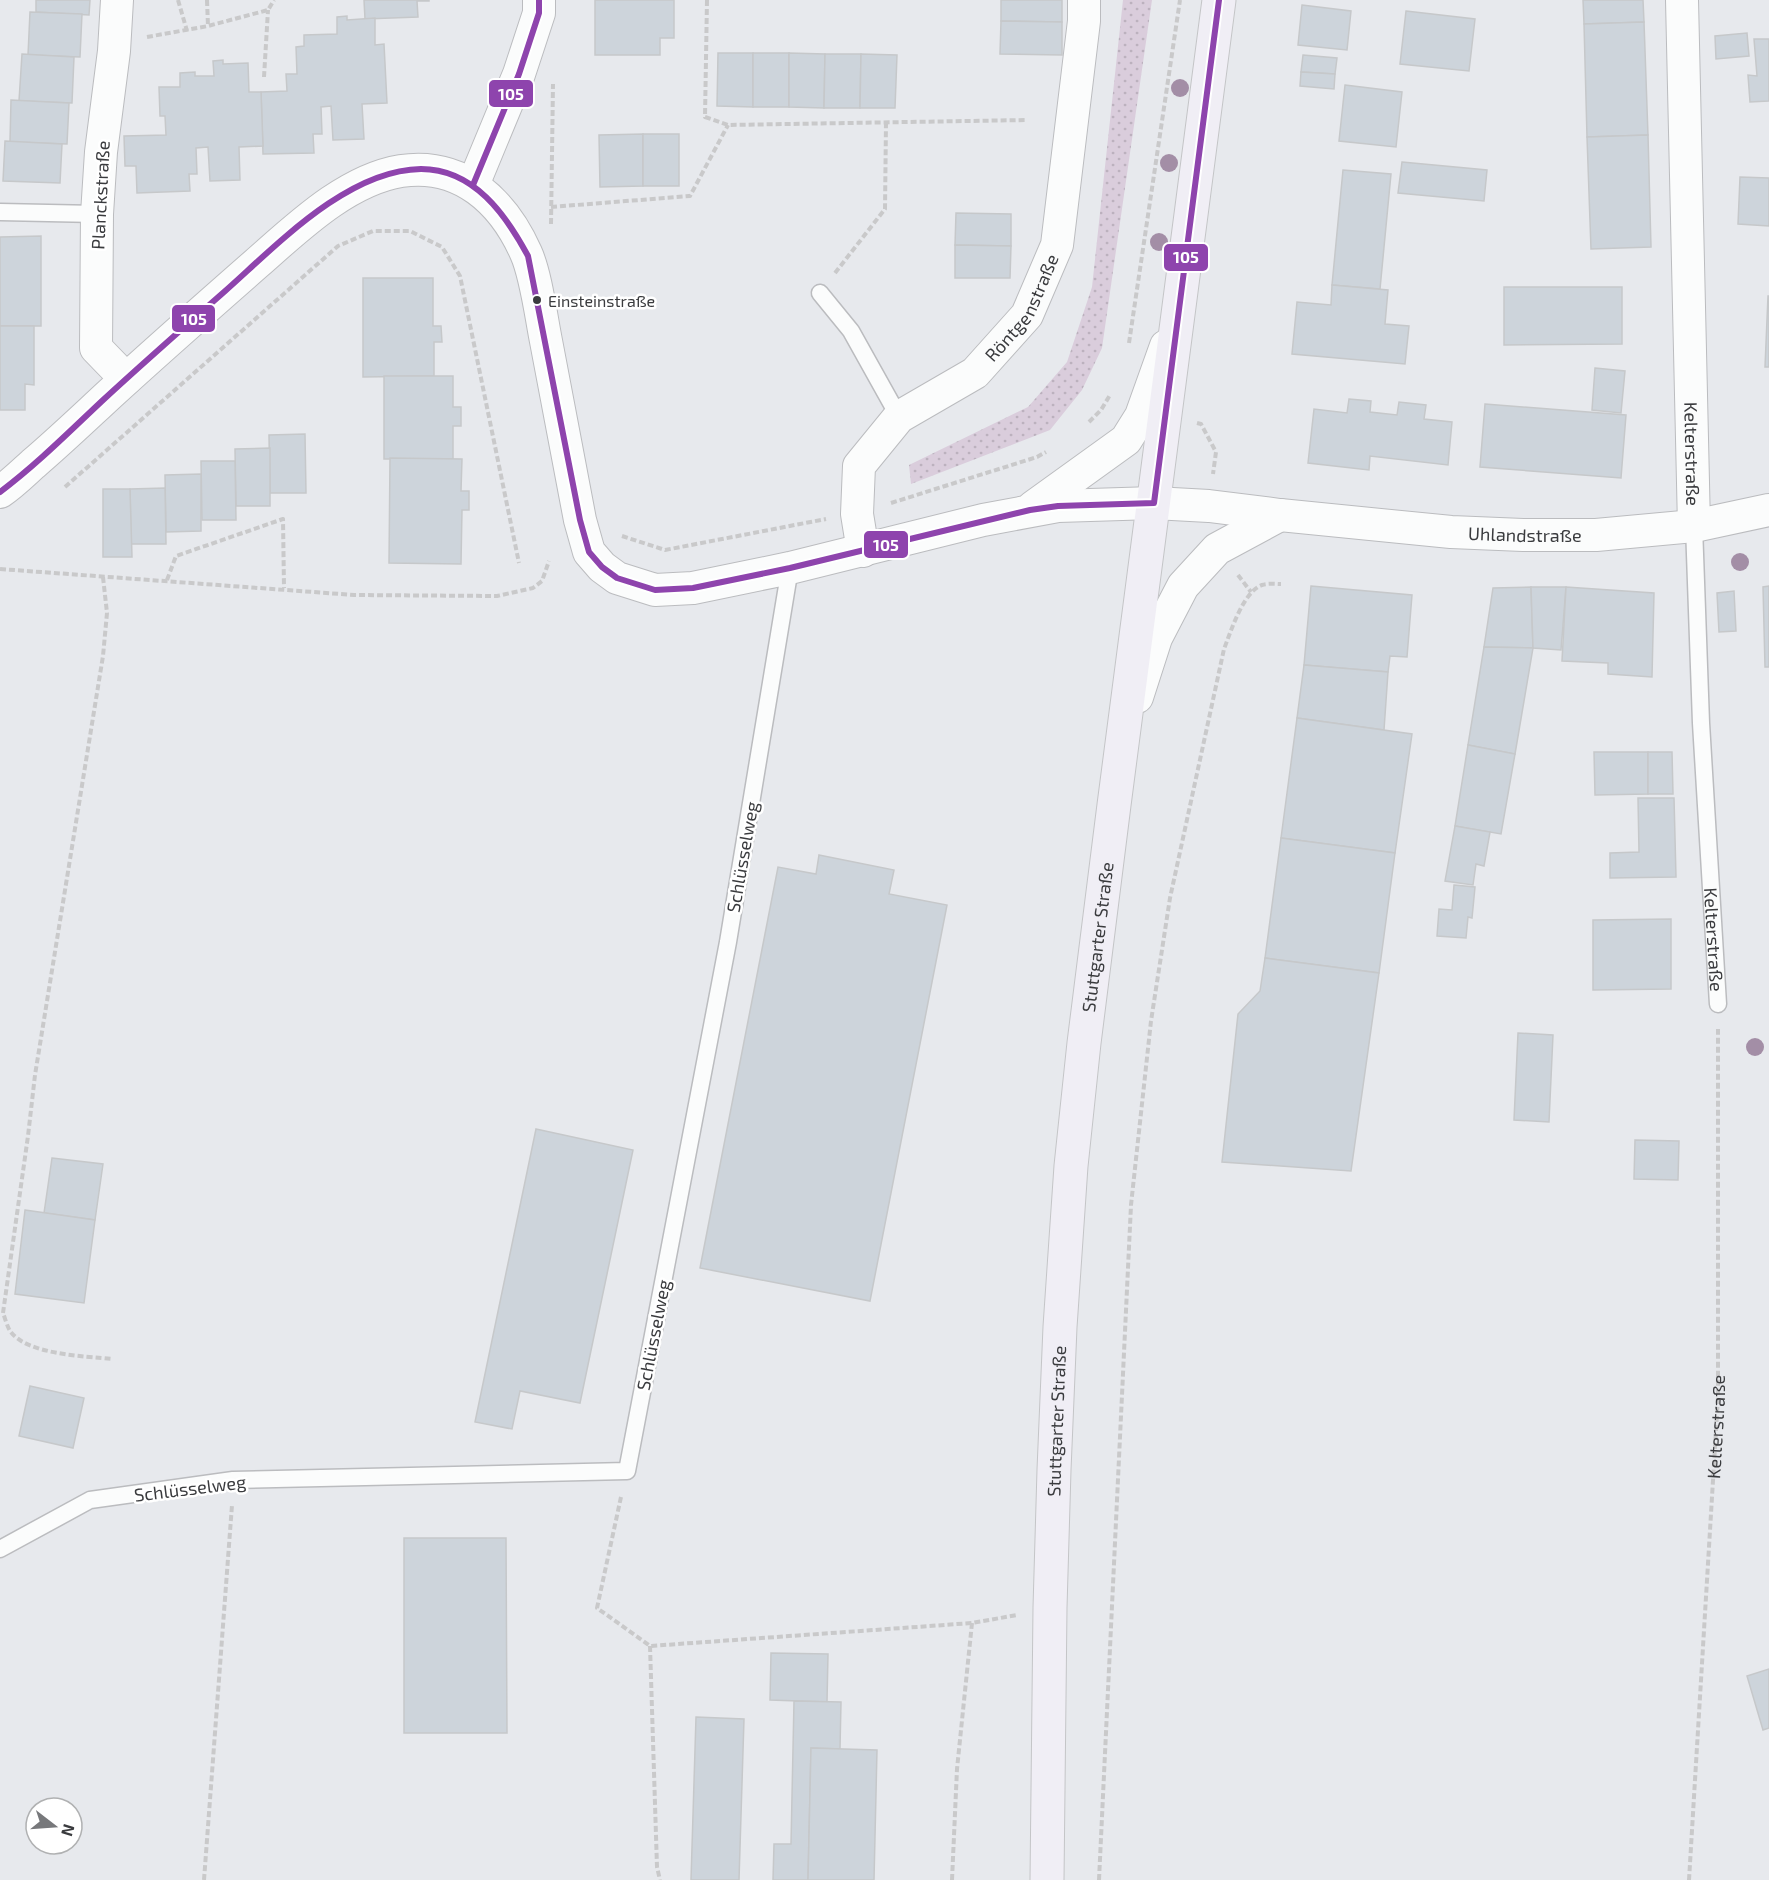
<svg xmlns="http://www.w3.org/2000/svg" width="1769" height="1880" font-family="'Exo 2',sans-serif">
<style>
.green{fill:url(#green-dots)}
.building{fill:#cdd4db;stroke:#c6c8ca;stroke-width:1.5}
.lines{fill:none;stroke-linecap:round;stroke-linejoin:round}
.lane-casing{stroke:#bbbcbf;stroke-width:19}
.street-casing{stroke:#bbbcbf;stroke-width:34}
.primary-casing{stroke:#c4c5c7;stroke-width:35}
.path{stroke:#c9c9ca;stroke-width:4;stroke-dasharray:6 3;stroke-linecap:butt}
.lane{stroke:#fbfcfc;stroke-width:16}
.street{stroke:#fbfcfc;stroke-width:32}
.primary{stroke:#f0eef5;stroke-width:33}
.bus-1-casing{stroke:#fff;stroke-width:10}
.bus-1{stroke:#8e44ad;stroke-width:6}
.tree{fill:#a38ea6}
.bus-dot{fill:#3a3b3e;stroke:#fff;stroke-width:2}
.labels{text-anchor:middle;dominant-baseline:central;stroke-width:5;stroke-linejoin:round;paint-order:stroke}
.bus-label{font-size:16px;fill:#3a3b3e;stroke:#fff;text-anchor:start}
.street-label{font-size:18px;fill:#3a3b3e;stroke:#fff}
.line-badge{stroke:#fff;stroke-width:2}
.badge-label{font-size:16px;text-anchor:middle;font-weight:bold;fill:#fff}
</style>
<defs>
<pattern id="green-dots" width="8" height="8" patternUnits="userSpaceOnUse" patternTransform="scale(1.5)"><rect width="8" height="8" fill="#dacddc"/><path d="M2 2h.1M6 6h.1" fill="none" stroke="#bcb1be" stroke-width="1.8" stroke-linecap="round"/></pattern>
</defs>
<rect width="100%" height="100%" fill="#e7e9ed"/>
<polygon class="green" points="1123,0 1152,0 1102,348 1082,390 1050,430 911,484 909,465 1028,407 1067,362 1092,287"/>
<g class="building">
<polygon points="36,0 90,0 89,15 36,12"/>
<polygon points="364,0 429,0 429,1 417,1 418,17 365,19"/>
<polygon points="595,0 674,0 674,38 660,38 660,55 595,55"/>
<polygon points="1001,0 1062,0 1062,22 1001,21"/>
<polygon points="1583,0 1643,0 1644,22 1584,24"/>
<polygon points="1302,5 1351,11 1347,50 1298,45"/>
<polygon points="1406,11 1475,19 1469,71 1400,64"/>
<polygon points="30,12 82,14 80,57 28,55"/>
<polygon points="347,16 347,20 375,18 375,45 384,44 387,103 362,104 364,139 333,140 331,106 321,107 322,134 313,134 314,153 263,154 261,92 287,91 286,74 297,74 296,47 304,46 304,35 337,34 337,17"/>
<polygon points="1001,21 1062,22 1062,55 1000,54"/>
<polygon points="1644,22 1648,135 1587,137 1584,24"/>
<polygon points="1747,33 1749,56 1716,59 1715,36"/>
<polygon points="1754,39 1769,39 1769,101 1750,102 1748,75 1757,76"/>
<polygon points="718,53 753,53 753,107 717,106"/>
<rect x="753" y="53" width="36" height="54"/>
<polygon points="789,53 825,54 824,108 789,107"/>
<polygon points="22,54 74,57 72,103 19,101"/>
<polygon points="825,54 861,54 860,108 824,108"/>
<polygon points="861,54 897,55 895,108 860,108"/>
<polygon points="1303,55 1337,58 1335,74 1301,72"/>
<polygon points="223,60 223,64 248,63 249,92 261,92 263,146 239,147 240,180 210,181 208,147 196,148 197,174 189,174 190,191 137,193 136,166 125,166 124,136 166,135 165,116 160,116 159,87 180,87 180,73 195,72 195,76 214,76 213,61"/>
<polygon points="1301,72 1335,74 1334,89 1300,86"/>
<polygon points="1345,85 1402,92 1396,147 1339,141"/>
<polygon points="11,100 69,103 67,144 10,142"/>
<polygon points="643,134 643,186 600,187 599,135"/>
<rect x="643" y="134" width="36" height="52"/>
<polygon points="1648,135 1651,247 1591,249 1587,137"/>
<polygon points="5,141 62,144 60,183 3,181"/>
<polygon points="1402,162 1487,170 1484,201 1398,193"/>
<polygon points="1343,170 1391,174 1380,289 1332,285"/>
<polygon points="1740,177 1769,178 1769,226 1738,224"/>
<polygon points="956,213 1011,214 1011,246 955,245"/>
<polygon points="41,236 41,326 0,326 0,237"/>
<polygon points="955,245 1011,246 1010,278 955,278"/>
<polygon points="363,278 433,278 433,326 441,326 442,342 434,342 434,376 363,377"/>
<polygon points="1332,285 1388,290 1385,324 1409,326 1405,364 1292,354 1297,302 1331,305"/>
<polygon points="1504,287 1622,287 1622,344 1504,345"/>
<polygon points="1768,296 1769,296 1769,367 1765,367"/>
<polygon points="0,326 34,326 34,385 25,384 25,410 0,410"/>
<polygon points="1595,368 1625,371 1621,413 1592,410"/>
<polygon points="384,376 453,376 453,407 461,407 461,426 453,426 453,459 384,459"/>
<polygon points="1349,399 1371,401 1370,412 1397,415 1399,402 1426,405 1424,419 1452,422 1448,465 1370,456 1369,470 1308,463 1314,409 1347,413"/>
<polygon points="1485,404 1626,415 1621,478 1480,467"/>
<polygon points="305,434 306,493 270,493 269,435"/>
<polygon points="270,448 270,506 236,506 235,449"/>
<polygon points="390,458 462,459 461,491 469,491 469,510 462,510 461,564 389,563"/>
<polygon points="201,461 235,461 236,520 202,520"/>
<polygon points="201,474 201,531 166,532 165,475"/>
<polygon points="165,488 166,544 131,544 130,489"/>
<polygon points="103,489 130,489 132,557 103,557"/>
<polygon points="1311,586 1412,595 1407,657 1390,656 1388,672 1304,665"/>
<polygon points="1769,586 1769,667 1765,667 1763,587"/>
<polygon points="1531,587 1533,648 1484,647 1493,588"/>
<polygon points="1531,587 1566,587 1561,650 1533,648"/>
<polygon points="1566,587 1654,593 1652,677 1608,674 1608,663 1562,661"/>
<polygon points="1734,591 1736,631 1719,632 1717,593"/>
<polygon points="1484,647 1533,648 1515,754 1468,745"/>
<polygon points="1304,665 1388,672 1384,730 1297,718"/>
<polygon points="1297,718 1412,734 1395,853 1281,838"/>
<polygon points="1468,745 1515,754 1501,834 1455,826"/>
<polygon points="1594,752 1648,752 1648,794 1595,795"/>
<polygon points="1648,752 1672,752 1673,794 1648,794"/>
<polygon points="1638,798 1674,798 1676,877 1610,878 1610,853 1639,852"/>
<polygon points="1455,826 1490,832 1484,866 1476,864 1473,885 1445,881"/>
<polygon points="1281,838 1395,853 1379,973 1265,958"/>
<polygon points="819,855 894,870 889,894 947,905 870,1301 700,1268 778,867 816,874"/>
<polygon points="1454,885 1475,887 1472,918 1468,917 1466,938 1437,936 1439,909 1452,910"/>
<polygon points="1671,919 1671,989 1593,990 1593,920"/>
<polygon points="1265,958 1379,973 1351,1171 1222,1162 1238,1014 1260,991"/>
<polygon points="1518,1033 1553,1035 1549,1122 1514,1120"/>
<polygon points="536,1129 633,1150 580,1403 520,1391 512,1429 475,1422"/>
<polygon points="1635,1140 1679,1141 1678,1180 1634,1179"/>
<polygon points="52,1158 103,1164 95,1220 44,1213"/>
<polygon points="25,1210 95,1220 84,1303 15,1294"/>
<polygon points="30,1386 84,1398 73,1448 19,1436"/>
<polygon points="404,1538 506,1538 507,1733 404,1733"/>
<polygon points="771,1653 828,1654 827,1702 770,1700"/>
<polygon points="1769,1669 1769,1728 1763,1730 1747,1676"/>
<polygon points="794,1701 841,1702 840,1749 811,1748 808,1880 773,1880 774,1844 791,1844"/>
<polygon points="696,1717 744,1719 739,1880 691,1880"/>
<polygon points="811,1748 877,1750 874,1880 808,1880"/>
</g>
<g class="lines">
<defs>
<g id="lane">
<polyline points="0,212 97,214"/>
<polyline points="820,293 851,331 899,417"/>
<path id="s2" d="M1694,526L1701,723L1718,1004"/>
<polyline points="0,1549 90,1500 233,1480 627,1471 728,942 790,568"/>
</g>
<g id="street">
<polyline points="117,0 114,51 101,152 97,214 96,348 126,379"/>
<path id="s3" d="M1682,0L1694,526"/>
<polyline points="473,185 519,74 539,13 539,0"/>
<path id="s4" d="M0,492C12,484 22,474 33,464C60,441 85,417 111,393C159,349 208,306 257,263C297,228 346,180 401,171C461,162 503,201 526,253C536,275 541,316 546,341C557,401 569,460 580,520L589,552L602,567L617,578L655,590L693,588L790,568L983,520L1058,506L1154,503L1209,506L1280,515L1451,532L1523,535H1596L1694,526L1769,510"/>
<polyline points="1033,507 1126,440 1141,416 1166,346"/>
<path id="s5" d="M863,551L857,514L859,466L899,417L975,373L1027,315L1057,245L1084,21V0"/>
<polyline points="1137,697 1156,638 1183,586 1217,549 1280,515"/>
</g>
<g id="primary">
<path id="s6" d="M1047,1880L1050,1608L1054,1470L1060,1327L1071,1166L1084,1043L1114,805L1219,0"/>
</g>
</defs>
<use href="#lane" class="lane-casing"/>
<use href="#street" class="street-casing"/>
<use href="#primary" class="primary-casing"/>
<g class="path">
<polyline points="178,0 187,31"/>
<polyline points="207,0 208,26"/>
<polyline points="707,0 705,117 728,125 1027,120"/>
<polyline points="147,37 208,26 268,10 274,0"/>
<polyline points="264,77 268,10"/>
<polyline points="551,207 690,196 728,125"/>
<polyline points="551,224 553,84"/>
<polyline points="835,273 885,209 886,122"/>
<polyline points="1129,343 1180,0"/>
<polyline points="1089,422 1101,410 1110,395"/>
<polyline points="1197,423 1201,424 1216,452 1213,474"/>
<polyline points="65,487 338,246 373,231 410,231 442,247 460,276 519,563"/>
<polyline points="891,503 1037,457 1046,452"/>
<polyline points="622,536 665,550 826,519"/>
<polyline points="0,569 354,595 497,596 533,588 542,581 549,561"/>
<polyline points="1238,575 1251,592"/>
<path d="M103,577L107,613L103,656L35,1075L28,1136L3,1313C5,1318 7,1326 10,1331C27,1355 85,1356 112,1359"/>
<polyline points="167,580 176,556 283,519 284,588"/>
<polyline points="621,1497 597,1608 650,1646 972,1623 1017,1615"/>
<polyline points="650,1646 657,1867 660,1880"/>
<polyline points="204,1880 232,1505"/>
<polyline points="952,1880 957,1769 972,1623"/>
<path d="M1099,1880L1131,1205L1151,1021L1170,898L1224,649C1231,631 1243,592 1262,585C1268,583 1276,584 1281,584"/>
<path id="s1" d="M1689,1880L1718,1397V1029"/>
</g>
<use href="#lane" class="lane"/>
<use href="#street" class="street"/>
<use href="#primary" class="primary"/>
<defs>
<g id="bus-1">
<polyline points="473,185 519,74 539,13 539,0"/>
<path d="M0,492C36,465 69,432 102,401C142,364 183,328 224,292C276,246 347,170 421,169C474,169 506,215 528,256L580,520L589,552L602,567L617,578L655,590L693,588L790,568L1030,510L1058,506L1154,503L1219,0"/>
</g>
</defs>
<use href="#bus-1" class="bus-1-casing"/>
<use href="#bus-1" class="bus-1"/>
</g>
<g class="tree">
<circle cx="1180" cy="88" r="9"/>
<circle cx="1169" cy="163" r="9"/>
<circle cx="1159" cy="242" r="9"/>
<circle cx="1740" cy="562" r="9"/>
<circle cx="1755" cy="1047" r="9"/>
</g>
<circle class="bus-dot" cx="537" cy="300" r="5"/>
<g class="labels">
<g class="bus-label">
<text x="548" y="300">Einsteinstraße</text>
</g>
<g class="street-label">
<text transform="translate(100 195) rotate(-87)">Planckstraße</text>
<text stroke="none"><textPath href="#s5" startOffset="318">Röntgenstraße</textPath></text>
<text stroke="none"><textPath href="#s3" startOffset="454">Kelterstraße</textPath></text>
<text stroke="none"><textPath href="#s4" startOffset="1944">Uhlandstraße</textPath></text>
<text transform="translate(742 857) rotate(-80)">Schlüsselweg</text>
<text stroke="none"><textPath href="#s6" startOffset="945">Stuttgarter Straße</textPath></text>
<text stroke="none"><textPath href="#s2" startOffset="414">Kelterstraße</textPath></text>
<text transform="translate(653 1335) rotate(-79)">Schlüsselweg</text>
<text stroke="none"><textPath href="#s6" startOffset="459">Stuttgarter Straße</textPath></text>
<text stroke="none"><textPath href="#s1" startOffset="454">Kelterstraße</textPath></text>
<text transform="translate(190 1488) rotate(-7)">Schlüsselweg</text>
</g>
</g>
<g class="line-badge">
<rect x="488" y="79" width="46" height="29" rx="6" fill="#8e44ad"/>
<rect x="1163" y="243" width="46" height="29" rx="6" fill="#8e44ad"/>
<rect x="171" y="304" width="45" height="29" rx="6" fill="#8e44ad"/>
<rect x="863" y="530" width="46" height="29" rx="6" fill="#8e44ad"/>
</g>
<g class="badge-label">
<text x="511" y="100">105</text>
<text x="1186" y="263">105</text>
<text x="194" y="325">105</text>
<text x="886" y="551">105</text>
</g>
<g transform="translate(54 1826) rotate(107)"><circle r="28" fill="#ffffff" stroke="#b0b1b2" stroke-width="1.5"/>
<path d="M0-4.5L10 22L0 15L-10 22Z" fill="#77787b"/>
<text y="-9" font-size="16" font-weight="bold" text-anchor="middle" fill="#3a3b3e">N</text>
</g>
</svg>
